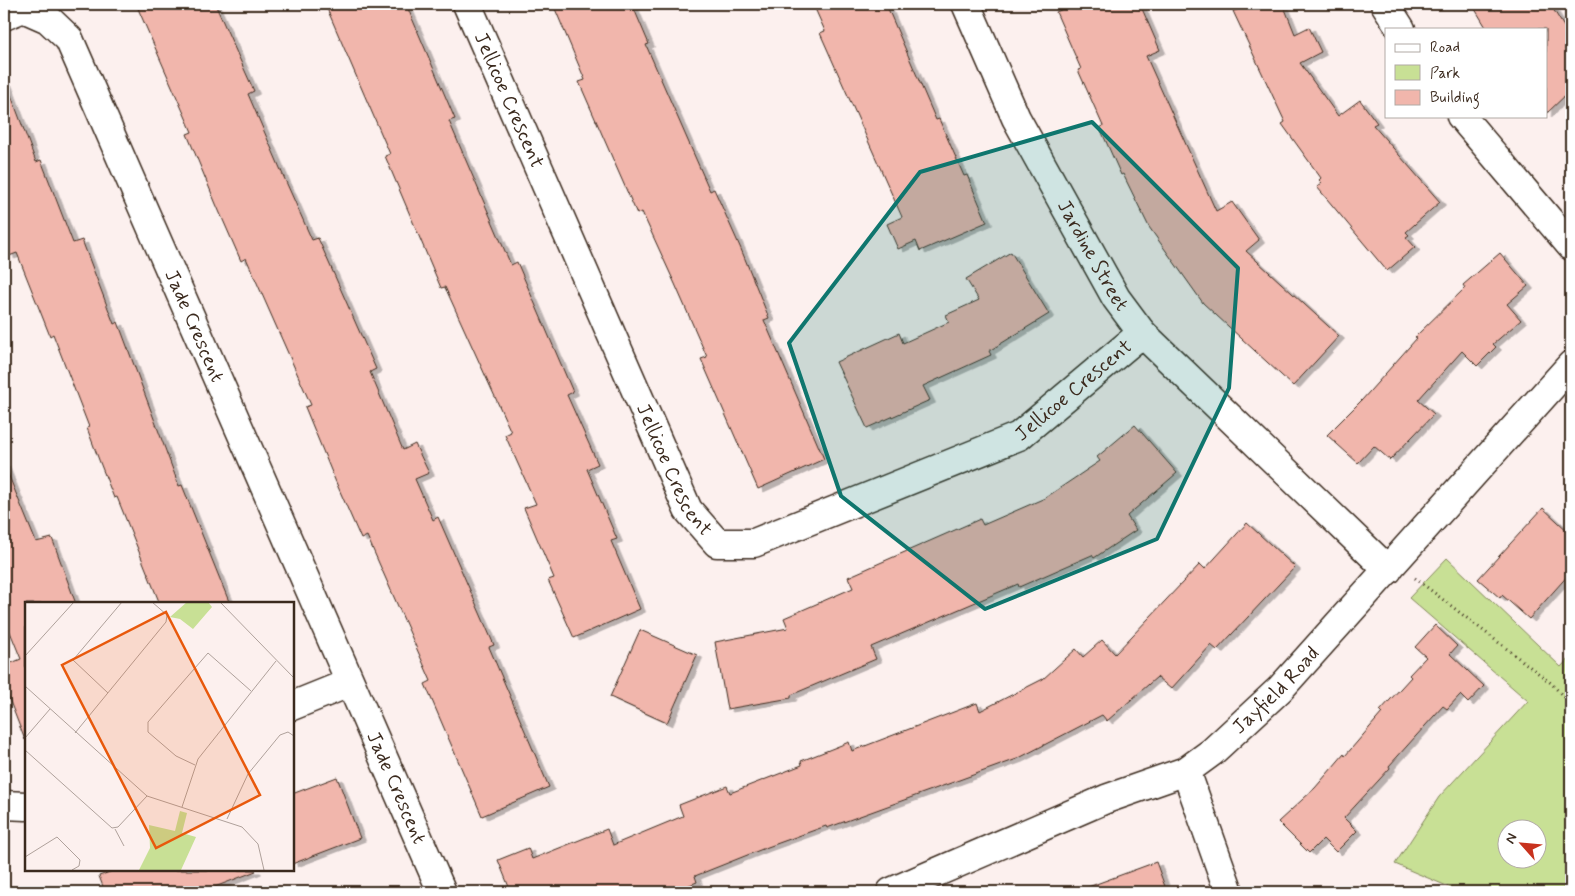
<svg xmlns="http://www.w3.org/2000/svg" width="1575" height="896" font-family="Mynerve,sans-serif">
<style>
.green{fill:#c8e095;stroke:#82855a;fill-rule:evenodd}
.building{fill:#f1b6ac;stroke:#3b2a1e;filter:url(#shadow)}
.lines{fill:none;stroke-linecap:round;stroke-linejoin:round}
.minor-casing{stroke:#3b2a1e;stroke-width:31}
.path{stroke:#3b2a1e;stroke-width:3;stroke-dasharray:1 4;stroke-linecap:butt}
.minor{stroke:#fff;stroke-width:28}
.marked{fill:#0f766e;fill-opacity:0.2;stroke:#0f766e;stroke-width:4;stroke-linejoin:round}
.labels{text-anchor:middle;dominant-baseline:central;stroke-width:4.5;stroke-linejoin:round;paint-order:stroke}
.street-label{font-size:20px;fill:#3b2a1e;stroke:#fff}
.inset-road{fill:none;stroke:#afa19b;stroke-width:1}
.view{fill:#e8590c;fill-opacity:0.15;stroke:#e8590c;stroke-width:2.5}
.inset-edge{fill:none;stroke:#3b2a1e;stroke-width:2.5}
</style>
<defs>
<filter id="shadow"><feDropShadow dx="5.5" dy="3" stdDeviation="0" flood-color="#0004"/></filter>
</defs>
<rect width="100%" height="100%" fill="#fcf0ee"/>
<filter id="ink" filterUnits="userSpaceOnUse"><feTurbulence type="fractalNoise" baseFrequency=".02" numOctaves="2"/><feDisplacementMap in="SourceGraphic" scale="10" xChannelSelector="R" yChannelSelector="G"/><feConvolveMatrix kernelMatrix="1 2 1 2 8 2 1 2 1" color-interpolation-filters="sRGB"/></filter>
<g filter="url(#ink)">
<path class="green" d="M1447,558L1561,667L1571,656V892H1461L1395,864L1439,797L1528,701L1409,598ZM1508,828H1538V858H1508Z"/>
<g class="building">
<polygon points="136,4 215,4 254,91 248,94 283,175 312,240 318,238 376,369 370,372 403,450 415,444 429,473 415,479 433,520 438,517 494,645 489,647 549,787 482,816 425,684 431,681 367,536 361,539 335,480 305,407 311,405 246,258 241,261 216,204 187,134 192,132"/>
<polygon points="325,4 406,4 455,119 449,121 511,265 517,262 573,392 567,395 598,464 587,469 617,539 611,541 640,609 574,638 548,580 554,578 524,508 536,504 505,435 511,432 445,287 441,288 385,156 390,154"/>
<polygon points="553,4 632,4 649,44 646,45 710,191 714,189 741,249 769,318 764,320 824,459 758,489 701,359 707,357 675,284 642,212 637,214 579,82 585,80"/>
<polygon points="813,4 886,4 936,120 939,119 964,176 967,175 987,222 920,251 916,241 898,249 887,224 902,217 820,33 825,31"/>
<polygon points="1074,4 1140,4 1160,50 1146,56 1216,211 1232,202 1259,240 1246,251 1339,336 1293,386 1203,303 1149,227 1123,174 1121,175 1100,128 1103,126 1078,70 1081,69 1056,12"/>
<polygon points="1237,4 1283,4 1295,34 1309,27 1321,52 1300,63 1338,116 1360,100 1377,123 1373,125 1440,202 1406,232 1409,235 1406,237 1415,247 1387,271 1317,187 1322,183 1319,180 1321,178 1282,124 1285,122 1233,11 1240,9"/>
<polygon points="1472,4 1550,4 1571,38 1571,90 1546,114 1546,29 1487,29"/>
<polygon points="6,82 36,162 41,160 73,243 82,240 114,324 118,322 179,486 182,485 230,604 160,604 117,497 114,498 99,460 87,428 89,427 53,334 50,336 17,253 9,256 4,241 4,83"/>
<polygon points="1011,252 1049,314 989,351 991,355 923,386 930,400 867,428 836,362 899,333 903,343 949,322 946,315 979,300 966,279"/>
<polygon points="1500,253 1528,286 1507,304 1521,320 1493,344 1496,347 1477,366 1462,351 1418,400 1434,414 1390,460 1374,446 1358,463 1327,435 1362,400 1417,338 1415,337 1465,288 1463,285"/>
<polygon points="1135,425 1177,473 1127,516 1136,530 1094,558 1092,555 1019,587 1018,584 871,647 876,659 791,695 791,698 727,709 715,642 788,628 784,618 853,588 848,577 980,519 983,525 1045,498 1100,461 1097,457"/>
<polygon points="4,464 36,542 52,538 76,604 26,604 25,740 4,686 4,666 21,659 4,617"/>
<polygon points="1543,508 1571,534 1571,572 1529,619 1502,595 1500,598 1478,579"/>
<polygon points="1247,523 1295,567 1217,650 1211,645 1171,689 1157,677 1107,721 1102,715 1017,759 827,828 826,826 765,848 695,876 697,882 672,892 511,892 498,860 528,848 532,859 607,829 613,845 683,816 679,805 727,786 730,793 802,765 801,761 849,742 852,751 977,703 980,711 1043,679 1076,649 1083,657 1102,640 1115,654 1200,564 1205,569"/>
<polygon points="1435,625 1457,646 1450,654 1484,686 1468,703 1460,695 1447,709 1443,706 1389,766 1390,768 1344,818 1357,831 1336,852 1323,839 1309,853 1278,822 1315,788 1344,754 1345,756 1382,713 1380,711 1411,677 1409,675 1426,657 1415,647"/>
<polygon points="640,630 697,655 667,723 610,697"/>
<polygon points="337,777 360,838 292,864 292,794"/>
<polygon points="1156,862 1167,892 1081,892 1080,890"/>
<polygon points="115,870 255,870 256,871 202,892 105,892 99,876"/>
</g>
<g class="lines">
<defs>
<g id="minor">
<path id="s1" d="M467,4L688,510L717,543H754L1019,436L1142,333"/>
<path id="s2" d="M966,4L1016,118L1116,298L1142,333L1388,570"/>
<polyline points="1385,4 1401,29"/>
<path id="s3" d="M4,16L23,8L48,19L69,39L442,892"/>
<polyline points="1461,116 1571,246"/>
<polyline points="292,706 349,683"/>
<polyline points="1186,771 1229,892"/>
<polyline points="4,805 26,806"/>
<path id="s4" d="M891,892L1106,799L1186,771L1212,752L1280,689L1571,365"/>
</g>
</defs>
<use href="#minor" class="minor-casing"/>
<polyline class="path" points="1415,578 1551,683 1571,705"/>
<use href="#minor" class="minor"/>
</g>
</g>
<path class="marked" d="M1092,122L1238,268L1229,388L1157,539L985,609L841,496L789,343L920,172Z"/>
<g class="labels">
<g class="street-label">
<text stroke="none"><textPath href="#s1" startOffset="105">Jellicoe Crescent</textPath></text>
<text stroke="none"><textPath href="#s2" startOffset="282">Jardine Street</textPath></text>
<text stroke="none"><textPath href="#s3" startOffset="390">Jade Crescent</textPath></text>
<text stroke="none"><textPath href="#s1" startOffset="990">Jellicoe Crescent</textPath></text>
<text stroke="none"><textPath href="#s1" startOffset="510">Jellicoe Crescent</textPath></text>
<text stroke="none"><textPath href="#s4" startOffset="440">Jayfield Road</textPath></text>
<text stroke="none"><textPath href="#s3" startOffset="894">Jade Crescent</textPath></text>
</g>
</g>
<g transform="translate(25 602)">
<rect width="269" height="269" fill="#fcf0ee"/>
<path d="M162,0H183L187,5L168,27L155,17L145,15ZM155,209L162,211L157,231L171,235L156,268H114L125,246L124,223L150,229Z" fill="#c8e095"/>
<path class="inset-road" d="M195,0L269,76M0,54L49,0M0,84L122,194L217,225L233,242L239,268M83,91L48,58L97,0M50,131L141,20L142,13L127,0M0,136L25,107M0,148L87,226L93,225L122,194M170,163L151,154L123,130V120L183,51L226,89M157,205L173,157L251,59M202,217L223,172L255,133L263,130L269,134M90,227L99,244M0,255L32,235L55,258L54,264L47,268"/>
<path class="view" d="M141,10L235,193L131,246L37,63Z"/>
<rect width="269" height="269" class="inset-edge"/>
</g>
<rect width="1575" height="896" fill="none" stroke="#fff" stroke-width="20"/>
<rect x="10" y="10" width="1555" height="876" fill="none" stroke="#3b2a1e" stroke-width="2" filter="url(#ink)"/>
<rect x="1385" y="28" width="162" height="90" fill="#ffffff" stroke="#b1aaa5"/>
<rect x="1395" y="44" width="25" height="8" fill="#ffffff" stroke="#b1aaa5"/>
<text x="1430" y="52" font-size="15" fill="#3b2a1e">Road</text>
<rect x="1395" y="65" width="25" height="15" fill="#c8e095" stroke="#b1aaa5"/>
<text x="1430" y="78" font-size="15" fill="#3b2a1e">Park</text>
<rect x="1395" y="90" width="25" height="15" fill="#f1b6ac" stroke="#b1aaa5"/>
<text x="1430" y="102" font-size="15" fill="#3b2a1e">Building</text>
<g transform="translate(1522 844) rotate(297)"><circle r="24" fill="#ffffff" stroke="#b1aaa5"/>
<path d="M0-4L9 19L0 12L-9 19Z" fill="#c8321e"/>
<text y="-8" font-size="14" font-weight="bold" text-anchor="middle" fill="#3b2a1e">N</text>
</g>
</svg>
